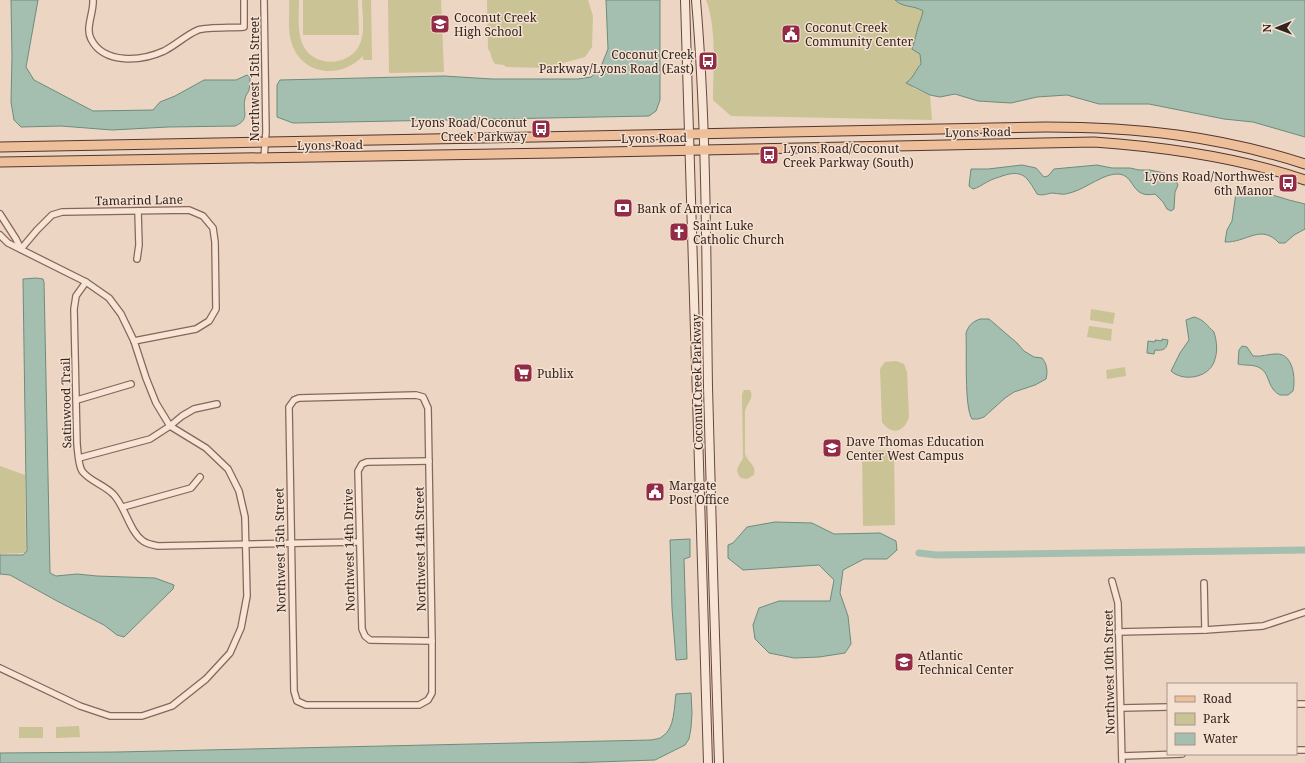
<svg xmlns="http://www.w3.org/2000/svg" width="1305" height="763" font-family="'Noto Serif',serif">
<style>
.green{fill:#cac396}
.water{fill:#a4bfb0;stroke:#6c8c7c}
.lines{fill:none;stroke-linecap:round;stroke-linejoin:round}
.canal{stroke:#a4bfb0;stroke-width:7}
.street-casing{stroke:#85665a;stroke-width:8}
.secondary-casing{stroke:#67483d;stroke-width:10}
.primary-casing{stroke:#53362e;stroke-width:11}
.street{stroke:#f7e4d5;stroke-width:5.5}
.secondary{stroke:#f7e4d5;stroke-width:8}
.primary{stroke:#eebf9b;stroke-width:9}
.labels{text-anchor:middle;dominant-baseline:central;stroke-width:3;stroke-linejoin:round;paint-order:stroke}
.poi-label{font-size:12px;fill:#35231e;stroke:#f4e1d1;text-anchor:start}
.street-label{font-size:12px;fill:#35231e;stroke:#f4e1d1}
</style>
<rect width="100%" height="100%" fill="#ecd5c2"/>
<g class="green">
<path d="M289,0H299C299,14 297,30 302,43C311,67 347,68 359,46C366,33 362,14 362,0H371L372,60H363V56C341,79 303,76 292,44C287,30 290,14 289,0Z"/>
<polygon points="303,0 358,0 359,35 303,35"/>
<polygon points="388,0 441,0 444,72 389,73"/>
<path d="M487,0H588L593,16L592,47L585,57L545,68L506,67L504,65L495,64C490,57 492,53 488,49Z"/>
<path d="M706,0H895C903,8 913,5 923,11C922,17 920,21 918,27C916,34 915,41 912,49L920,54L921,64C914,72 913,78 913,88L930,95L932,120L731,116L713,100C713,70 717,27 706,0Z"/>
<polygon points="1091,309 1115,313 1113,324 1090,320"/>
<polygon points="1089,326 1112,329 1111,341 1087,337"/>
<path d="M896,361L904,364L907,372L909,417C905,432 891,436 882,422L880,370L881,367L885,362Z"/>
<polygon points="1125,367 1126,376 1107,379 1106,370"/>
<path d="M744,390H750C755,398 746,404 745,412V454C748,463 757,465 754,475L747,479L741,478C733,470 740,465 743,458L742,394Z"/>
<polygon points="894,450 895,525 863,526 862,451"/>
<polygon points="0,466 25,475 26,553 0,554"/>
<polygon points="79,726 80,737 56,738 56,727"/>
<rect x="19" y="727" width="24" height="11"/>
</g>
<g class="water">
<path d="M11,0H38L26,67L34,80L93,111L153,110L160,102L175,96L204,80H236L247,75L250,77C250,81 250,86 249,90C248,93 245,96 245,99C242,112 251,119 235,126L168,127L112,130L61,126L21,127L14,120L11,102L12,56Z"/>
<polygon points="606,0 660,0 660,100 656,111 649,116 293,123 277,117 277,85 280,80 444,76 492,79 578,79 591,77 600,69 608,49"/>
<path d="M895,0H1305V137L1253,122L1224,119L1149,104H1099L1067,95L1037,97L1011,103L978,101L955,94L940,97L930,95L906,83C915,76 914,72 921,64L920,54L912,49C915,41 916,34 918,27C920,21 922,17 923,11C914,5 903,8 895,0Z"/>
<path d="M1022,165L1036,168L1044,177L1048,176L1054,169L1097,165L1112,168H1130L1139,170H1150L1169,174L1175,179L1178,185L1175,192L1174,209L1171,211L1167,209L1163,202L1155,194C1130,199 1136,175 1118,174C1105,173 1086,188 1073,192C1069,193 1064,195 1061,194C1058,194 1055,193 1052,193C1046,194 1043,196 1037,194C1027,177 1023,169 1002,176C997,178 992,179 987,182C983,184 978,188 973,189L969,186L971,169H988Z"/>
<path d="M1243,186L1289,200L1305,204V229L1294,235L1285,243H1279C1261,223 1246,243 1225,242L1227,230L1232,221L1236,193Z"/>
<polygon points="36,278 43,279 44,282 50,573 56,576 77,574 97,576 155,578 174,585 173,589 124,637 117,635 104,625 57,601 10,575 0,574 0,555 23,555 27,551 23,279"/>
<path d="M1194,317C1205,320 1207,326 1214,332C1217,342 1218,352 1214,362C1208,378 1183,382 1171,371L1180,353L1189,340L1186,320Z"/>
<path d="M980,319H989L1017,343L1024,351L1034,357L1042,358C1047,364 1048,371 1046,379L1035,385L1014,392L1005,398L984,417L978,419H972C964,407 967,350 966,333C969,325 972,322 980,319Z"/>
<path d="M1162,339L1168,340C1167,349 1164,351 1155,350L1154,354L1147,353L1148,341L1155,342V340L1162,341Z"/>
<path d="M1242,346L1247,347L1253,356C1262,357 1268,354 1275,354C1293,352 1296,378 1293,391L1288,395H1280C1278,394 1275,392 1273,389C1268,383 1268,372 1260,368C1254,364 1245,366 1238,364L1239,350Z"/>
<polygon points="775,522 812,523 834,534 880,533 896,541 897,550 887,559 864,559 843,570 840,593 848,616 851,644 845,653 819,657 794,658 769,653 755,639 753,625 759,608 779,601 830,601 834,580 819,565 743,570 728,558 728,545 733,543 747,527"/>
<polygon points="690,539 690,557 684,559 687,659 676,660 672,608 670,540"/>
<path d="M691,693L692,713L691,728L689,739L685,745L655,760L567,763H0V753L117,752L651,740C655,739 660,739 663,736C675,728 674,706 676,694Z"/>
</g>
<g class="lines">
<polyline class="canal" points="919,553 936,555 1305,550"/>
<defs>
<g id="street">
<path d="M93,0C94,12 85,28 91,39C104,65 142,61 164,51C176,45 186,35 198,30C207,27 233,28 244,27V0"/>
<polyline points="264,158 266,132 264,0"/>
<polyline points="0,214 16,239 21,249"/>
<polyline points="0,235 8,243 86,282 109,298 121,314 134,341 146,378 156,403 170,426 206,448 228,469 239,491 245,517 247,596 241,628 230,653 206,679 172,706 142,716 110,716 80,706 0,668"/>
<polyline points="21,249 37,230 52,215 62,212 189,210 203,216 213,228 215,242 216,309 209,321 196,329 134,341"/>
<polyline points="137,259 139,245 138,211"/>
<path d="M86,282L76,296L74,309L77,444C78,452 78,464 82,471C89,481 105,485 114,495C126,509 130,532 143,541C147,544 153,545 158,546L359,542"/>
<polygon points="416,395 423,397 428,408 432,641 432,693 428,700 419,705 306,705 297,701 294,691 289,407 294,400 299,398"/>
<polyline points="77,400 131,384"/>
<polyline points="79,458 150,439 170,426 182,416 194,409 217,404"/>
<polyline points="429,461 367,462 362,464 358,471 362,629 365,636 370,640 432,641"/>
<polyline points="123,507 191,488 200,477"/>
<polyline points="1112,581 1118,603 1122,763"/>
<polyline points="1204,583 1205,630"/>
<polyline points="1118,632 1205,630 1263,626 1305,612"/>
<polyline points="1296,704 1305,704"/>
<polyline points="1121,708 1168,707"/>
<polyline points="1296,750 1305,750"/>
<polyline points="1122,756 1182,754"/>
</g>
<g id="secondary">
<polyline points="685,0 708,763"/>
<path d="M696,0C707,129 706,258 708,387C711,512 715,638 719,763"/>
</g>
<g id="primary">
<path d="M0,147L588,136L1046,127C1137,127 1218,136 1305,164"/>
<path d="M0,162L557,153L1094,142C1166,147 1237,157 1305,180"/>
</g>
</defs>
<use href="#street" class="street-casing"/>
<use href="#secondary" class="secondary-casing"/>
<use href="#primary" class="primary-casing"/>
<use href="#street" class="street"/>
<use href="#secondary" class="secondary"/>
<use href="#primary" class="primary"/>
</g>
<defs>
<symbol id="school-square" viewBox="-11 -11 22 22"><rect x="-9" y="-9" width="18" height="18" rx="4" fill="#922c46" stroke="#f4e1d1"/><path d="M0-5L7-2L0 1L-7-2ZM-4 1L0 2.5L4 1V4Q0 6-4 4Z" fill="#fff"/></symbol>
<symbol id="civic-square" viewBox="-11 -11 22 22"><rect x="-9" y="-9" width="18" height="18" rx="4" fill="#922c46" stroke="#f4e1d1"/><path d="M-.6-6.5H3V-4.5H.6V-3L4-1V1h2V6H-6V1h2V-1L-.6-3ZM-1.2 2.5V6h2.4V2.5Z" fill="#fff"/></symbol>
<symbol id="bus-square" viewBox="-11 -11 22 22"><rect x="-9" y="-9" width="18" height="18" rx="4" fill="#922c46" stroke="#f4e1d1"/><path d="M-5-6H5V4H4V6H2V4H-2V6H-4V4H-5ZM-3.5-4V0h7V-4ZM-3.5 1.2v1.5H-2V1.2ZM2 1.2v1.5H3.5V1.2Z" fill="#fff"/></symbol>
<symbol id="bank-square" viewBox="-11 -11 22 22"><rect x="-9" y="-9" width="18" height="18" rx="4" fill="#922c46" stroke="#f4e1d1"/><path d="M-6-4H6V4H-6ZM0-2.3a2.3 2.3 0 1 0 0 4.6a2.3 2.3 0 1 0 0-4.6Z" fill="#fff"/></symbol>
<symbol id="church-square" viewBox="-11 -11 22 22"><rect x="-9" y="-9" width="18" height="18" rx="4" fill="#922c46" stroke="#f4e1d1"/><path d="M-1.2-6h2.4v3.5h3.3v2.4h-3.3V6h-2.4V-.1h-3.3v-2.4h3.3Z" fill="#fff"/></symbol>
<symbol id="supermarket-square" viewBox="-11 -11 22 22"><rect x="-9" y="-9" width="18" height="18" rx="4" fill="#922c46" stroke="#f4e1d1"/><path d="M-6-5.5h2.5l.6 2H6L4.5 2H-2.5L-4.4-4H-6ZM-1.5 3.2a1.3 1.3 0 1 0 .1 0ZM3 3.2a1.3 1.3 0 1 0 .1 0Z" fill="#fff"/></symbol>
</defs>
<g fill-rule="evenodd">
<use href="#school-square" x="429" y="13" width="22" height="22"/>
<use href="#civic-square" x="780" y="23" width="22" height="22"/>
<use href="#bus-square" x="697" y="50" width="22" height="22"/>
<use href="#bus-square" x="530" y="118" width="22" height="22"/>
<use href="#bus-square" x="758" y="144" width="22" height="22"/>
<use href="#bus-square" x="1277" y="172" width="22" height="22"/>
<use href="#bank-square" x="612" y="197" width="22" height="22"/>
<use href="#church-square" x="668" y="221" width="22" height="22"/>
<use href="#supermarket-square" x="512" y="362" width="22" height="22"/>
<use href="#school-square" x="821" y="437" width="22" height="22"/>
<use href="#civic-square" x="644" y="481" width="22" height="22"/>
<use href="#school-square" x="893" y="651" width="22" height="22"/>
</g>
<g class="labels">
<g class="poi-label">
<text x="454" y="17">Coconut Creek<tspan x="454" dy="14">High School</tspan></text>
<text x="805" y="27">Coconut Creek<tspan x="805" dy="14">Community Center</tspan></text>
<text x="694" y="54" text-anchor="end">Coconut Creek<tspan x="694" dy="14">Parkway/Lyons Road (East)</tspan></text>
<text x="527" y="122" text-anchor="end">Lyons Road/Coconut<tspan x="527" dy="14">Creek Parkway</tspan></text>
<text x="783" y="148">Lyons Road/Coconut<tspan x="783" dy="14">Creek Parkway (South)</tspan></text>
<text x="1274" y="176" text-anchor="end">Lyons Road/Northwest<tspan x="1274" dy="14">6th Manor</tspan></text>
<text x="637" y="208">Bank of America</text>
<text x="693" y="225">Saint Luke<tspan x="693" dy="14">Catholic Church</tspan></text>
<text x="537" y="373">Publix</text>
<text x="846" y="441">Dave Thomas Education<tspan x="846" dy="14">Center West Campus</tspan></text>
<text x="669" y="485">Margate<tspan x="669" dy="14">Post Office</tspan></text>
<text x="918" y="655">Atlantic<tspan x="918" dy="14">Technical Center</tspan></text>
</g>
<g class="street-label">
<text transform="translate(254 79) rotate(-90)">Northwest 15th Street</text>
<text transform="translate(978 132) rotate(-1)">Lyons Road</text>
<text transform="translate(654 138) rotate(-1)">Lyons Road</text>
<text transform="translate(330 145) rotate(-1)">Lyons Road</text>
<text transform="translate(139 200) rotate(-1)">Tamarind Lane</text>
<text transform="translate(697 382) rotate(-91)">Coconut Creek Parkway</text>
<text transform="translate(66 403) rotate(-91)">Satinwood Trail</text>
<text transform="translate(420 549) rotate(-91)">Northwest 14th Street</text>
<text transform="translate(280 550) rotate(-91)">Northwest 15th Street</text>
<text transform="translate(349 550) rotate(-91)">Northwest 14th Drive</text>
<text transform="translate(1109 672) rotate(-91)">Northwest 10th Street</text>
</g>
</g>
<rect x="1167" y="683" width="130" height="72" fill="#f4e1d1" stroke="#a89589"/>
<rect x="1175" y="696" width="20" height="6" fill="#eebf9b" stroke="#a89589"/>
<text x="1203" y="703" font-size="12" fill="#35231e">Road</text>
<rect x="1175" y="713" width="20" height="12" fill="#cac396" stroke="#a89589"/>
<text x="1203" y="723" font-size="12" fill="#35231e">Park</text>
<rect x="1175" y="733" width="20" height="12" fill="#a4bfb0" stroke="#a89589"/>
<text x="1203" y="743" font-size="12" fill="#35231e">Water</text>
<g transform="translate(1277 28) rotate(269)" stroke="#f4e1d1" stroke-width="3" paint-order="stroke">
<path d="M0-3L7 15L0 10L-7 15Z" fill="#35231e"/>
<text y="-6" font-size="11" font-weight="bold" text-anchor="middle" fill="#35231e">N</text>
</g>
</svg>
